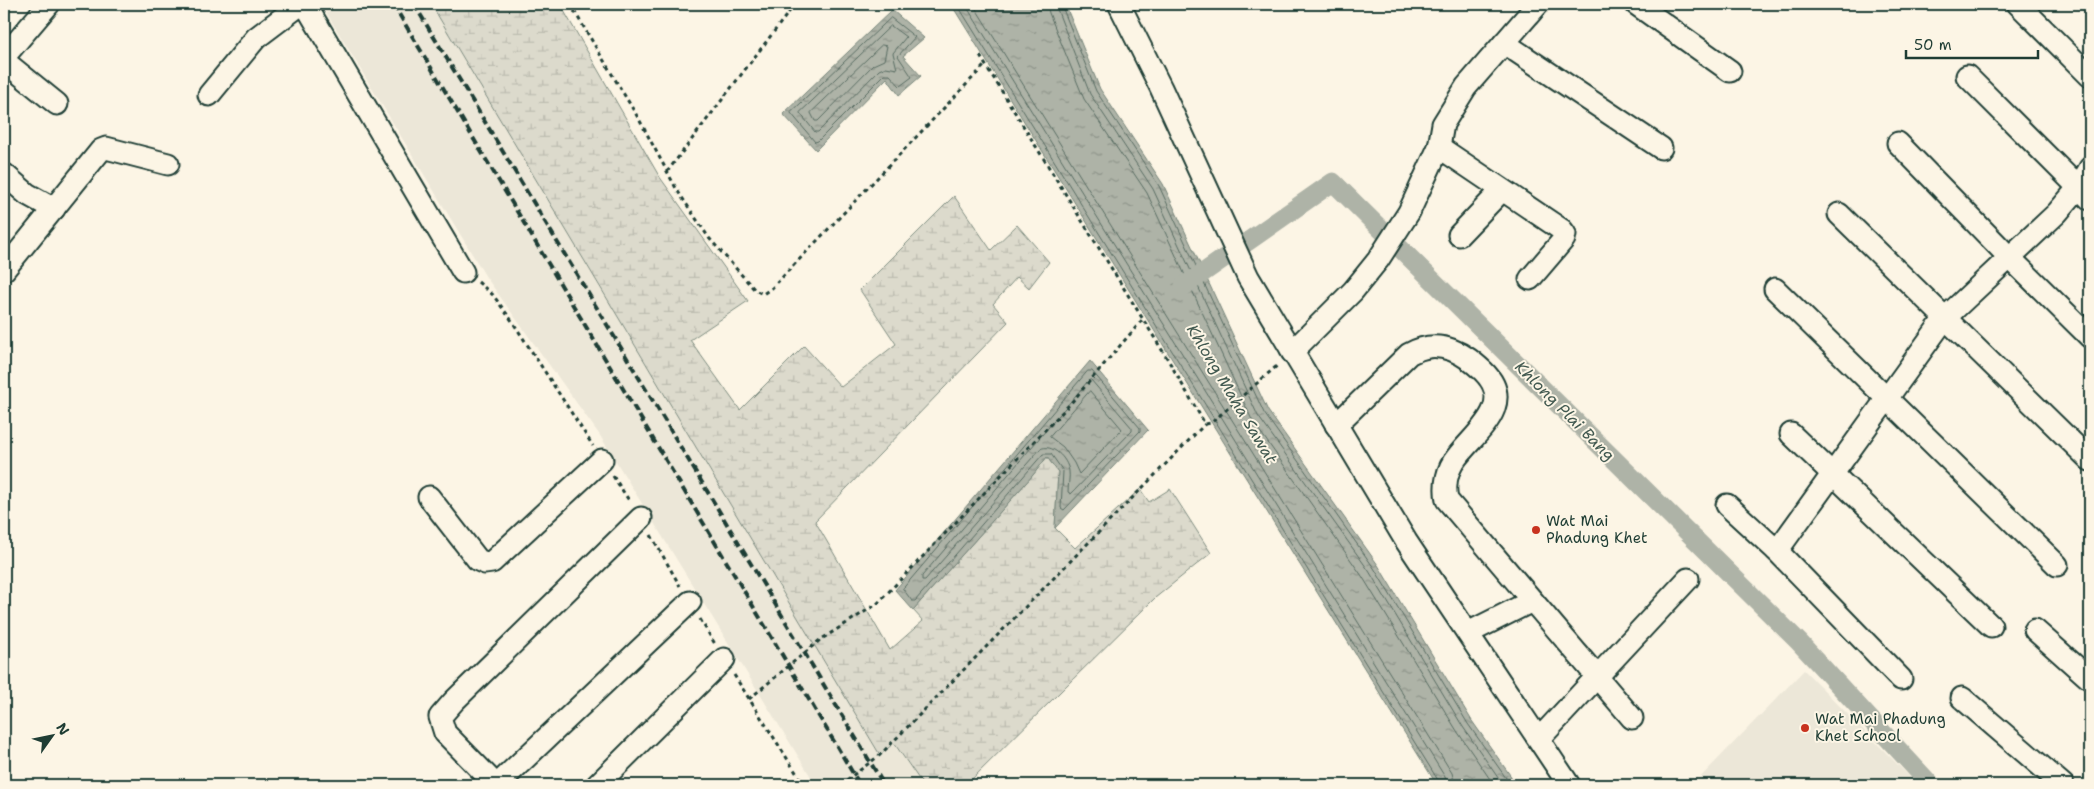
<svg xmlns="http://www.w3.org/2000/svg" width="2094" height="789" font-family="'Shantell Sans',sans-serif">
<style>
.built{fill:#ece7d8}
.wetland{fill:url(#wetland-marsh);stroke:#7e8c80}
.water{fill:url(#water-ripples);stroke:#758479}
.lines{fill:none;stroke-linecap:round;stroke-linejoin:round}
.shore{stroke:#586c62;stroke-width:1}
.canal{stroke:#aeb3a7;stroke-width:19}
.minor-casing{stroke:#1f3d34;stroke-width:25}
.path{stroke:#1f3d34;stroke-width:3;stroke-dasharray:4 4;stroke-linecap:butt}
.minor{stroke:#fcf5e5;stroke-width:21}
.rail{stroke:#1f3d34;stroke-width:4;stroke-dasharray:8 4;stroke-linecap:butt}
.poi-dot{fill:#c8321e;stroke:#fcf5e5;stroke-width:2}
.labels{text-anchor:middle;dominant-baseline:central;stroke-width:4;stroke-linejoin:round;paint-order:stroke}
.poi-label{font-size:15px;fill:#1f3d34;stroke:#fcf5e5;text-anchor:start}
.water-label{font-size:16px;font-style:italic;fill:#435a51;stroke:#fcf5e5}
</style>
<defs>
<pattern id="wetland-marsh" width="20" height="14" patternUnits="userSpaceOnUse" patternTransform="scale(1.25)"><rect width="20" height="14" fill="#dcdacc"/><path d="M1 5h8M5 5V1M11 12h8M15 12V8" fill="none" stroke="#bcbcb0"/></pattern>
<pattern id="water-ripples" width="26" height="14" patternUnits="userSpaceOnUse" patternTransform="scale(1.25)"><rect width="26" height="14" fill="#aeb3a7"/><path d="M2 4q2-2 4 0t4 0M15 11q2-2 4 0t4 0" fill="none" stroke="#8d9389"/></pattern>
</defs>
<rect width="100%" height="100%" fill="#fcf5e5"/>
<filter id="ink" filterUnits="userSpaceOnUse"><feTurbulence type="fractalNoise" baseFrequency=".02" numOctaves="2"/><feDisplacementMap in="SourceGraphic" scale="10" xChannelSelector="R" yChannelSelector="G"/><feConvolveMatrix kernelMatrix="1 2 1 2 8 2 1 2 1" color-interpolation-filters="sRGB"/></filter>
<g filter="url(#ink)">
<g class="built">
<polygon points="321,4 431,4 880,755 893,743 923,785 816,785 599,434 486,277"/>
<polygon points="1804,670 1918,785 1693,785"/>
</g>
<polygon class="wetland" points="431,4 560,4 659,176 748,301 690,340 740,410 804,346 841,387 896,344 860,290 954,196 991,250 1017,225 1049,262 1029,288 1017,277 993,304 1008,322 815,521 890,650 923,621 913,610 1033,475 1047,457 1058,472 1055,528 1075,548 1140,489 1149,502 1170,489 1211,553 1155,598 966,785 923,785 894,743 880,755"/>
<g class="water">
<polygon points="951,4 1065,4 1100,89 1163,184 1268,411 1378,565 1472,721 1517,785 1437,785"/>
<polygon points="892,10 924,38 903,56 921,76 899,95 887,78 816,150 783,114"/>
<polygon points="1090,361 1148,430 1055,528 1058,472 1047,457 1033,475 913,610 895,590"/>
</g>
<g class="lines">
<g class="shore">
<polyline points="957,4 1441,785"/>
<polyline points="965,4 1445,777 1447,785"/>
<polyline points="973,4 1452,773 1455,785"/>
<polyline points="1047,4 1049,13 1084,99 1147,193 1252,420 1362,576 1457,731 1494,785"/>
<polyline points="1055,4 1090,94 1153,189 1258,416 1369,571 1463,727 1503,785"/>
<polyline points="1061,4 1096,91 1159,186 1264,413 1374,568 1468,724 1511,785"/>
<polygon points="891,18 915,37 898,56 912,77 900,86 890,75 884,75 818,141 815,142 791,113"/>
<polygon points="891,26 906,37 893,53 897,69 886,67 879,70 818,132 815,132 800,113"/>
<polygon points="882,45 887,46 884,60 873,65 818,121 815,121 811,113"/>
<polygon points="1088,371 1092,371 1140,428 1140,431 1064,510 1061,508 1063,471 1051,454 1043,454 915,601 912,601 903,589"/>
<path d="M1091,380L1132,428V431L1071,494L1068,492C1068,485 1070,477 1069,471C1067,458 1052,443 1040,449L925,580H922V576L1088,381Z"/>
<polygon points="1090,391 1122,429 1079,474 1074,463 1063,447 1050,437"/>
</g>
<polyline class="canal" points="1184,286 1333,182 1799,642 1931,785"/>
<defs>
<g id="minor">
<polyline points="305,4 463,272"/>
<polyline points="1119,4 1161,88 1248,277 1406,541 1569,785"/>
<polyline points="1636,4 1730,71"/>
<polyline points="2018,4 2090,76"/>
<polyline points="1504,43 1661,148"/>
<polyline points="4,57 49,4"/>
<polyline points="4,61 57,104"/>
<polyline points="1967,76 2090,199"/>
<polyline points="209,95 256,38 301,4"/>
<polyline points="1898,143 2009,257 2090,337"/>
<polyline points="1439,147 1562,230 1565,234 1564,239 1530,279"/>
<polyline points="4,174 27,194 54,209"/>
<polyline points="1839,214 2090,460"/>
<polyline points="1459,235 1502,190"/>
<polyline points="4,270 101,150 106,148 168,164"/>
<polyline points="1775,289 2057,565"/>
<polyline points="1292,352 1353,291 1378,260 1409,212 1439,147 1443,124 1466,87 1538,4"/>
<path d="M1336,425L1409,354C1423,346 1436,344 1452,350C1465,355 1473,362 1483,371C1517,404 1476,432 1457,457C1447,469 1444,485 1447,500L1632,718"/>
<polyline points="1791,434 1991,626"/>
<polyline points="429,497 478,560 485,563 492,562 602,460"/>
<polyline points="1727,505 1777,551 1901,679"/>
<polyline points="1777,551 1945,318 2057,213 2079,187 2090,168"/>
<polyline points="2035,630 2090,679"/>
<polyline points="1468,633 1532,601"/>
<polyline points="1962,698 2063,785"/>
<polyline points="1539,739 1688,579"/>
<polyline points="496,785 445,733 440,717 454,701 641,518"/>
<polyline points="497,785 690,602"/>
<polyline points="597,785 724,659"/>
</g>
</defs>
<use href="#minor" class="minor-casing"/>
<g class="path">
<polyline points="570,4 640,121 677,190 709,238 755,290 763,294 772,288 985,65"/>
<polyline points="980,56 1167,358 1205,424 1211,423 1278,365"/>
<polyline points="667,172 795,4"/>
<polyline points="478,282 493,295 512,321 593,446"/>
<polyline points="613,476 630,502"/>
<polyline points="651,535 680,586"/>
<polyline points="700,619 715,644"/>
<polyline points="734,675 804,785"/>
<polyline points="749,699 820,640 877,604 1070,404 1143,319"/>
<polyline points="840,785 880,755 1205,424"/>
</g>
<use href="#minor" class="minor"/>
<g class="rail">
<polyline points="393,4 860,785"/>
<polyline points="414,4 884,785"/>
</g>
</g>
</g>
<g class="poi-dot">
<circle cx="1536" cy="530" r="5"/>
<circle cx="1805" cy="728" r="5"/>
</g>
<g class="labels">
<g class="poi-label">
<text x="1546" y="521">Wat Mai<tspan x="1546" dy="17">Phadung Khet</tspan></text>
<text x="1815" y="719">Wat Mai Phadung<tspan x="1815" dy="17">Khet School</tspan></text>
</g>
<g class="water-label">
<text transform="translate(1232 394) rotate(59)">Khlong Maha Sawat</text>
<text transform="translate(1565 411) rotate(45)">Khlong Plai Bang</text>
</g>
</g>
<rect width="2094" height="789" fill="none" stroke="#fcf5e5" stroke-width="20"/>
<rect x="10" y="10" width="2074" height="769" fill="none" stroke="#1f3d34" stroke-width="2" filter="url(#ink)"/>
<g transform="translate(52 736) rotate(57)" stroke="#fcf5e5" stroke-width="4" paint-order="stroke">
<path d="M0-4L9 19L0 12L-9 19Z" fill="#1f3d34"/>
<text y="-8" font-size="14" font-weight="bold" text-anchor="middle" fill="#1f3d34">N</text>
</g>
<path d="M1906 50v8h132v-8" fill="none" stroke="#1f3d34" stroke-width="2.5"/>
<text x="1914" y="50" font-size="15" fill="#1f3d34" stroke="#fcf5e5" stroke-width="4" paint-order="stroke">50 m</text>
</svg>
